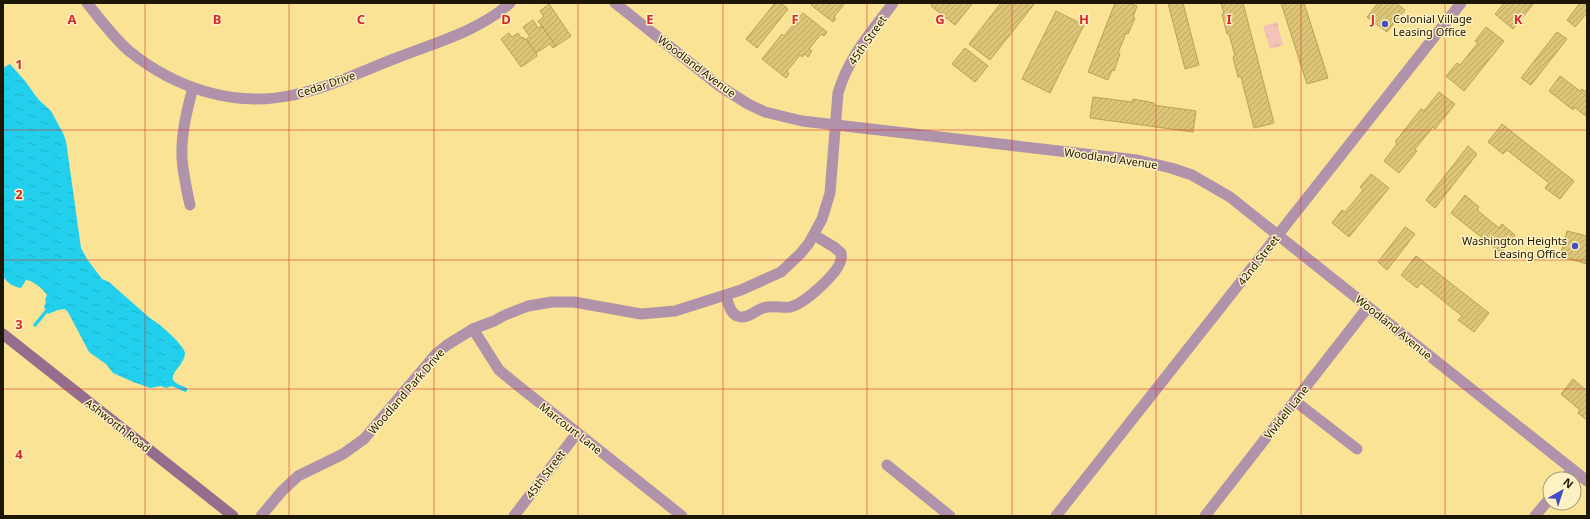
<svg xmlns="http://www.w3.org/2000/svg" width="1590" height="519" font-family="'Noto Sans',sans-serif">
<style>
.park{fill:url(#park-tufts)}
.water{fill:url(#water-ripples)}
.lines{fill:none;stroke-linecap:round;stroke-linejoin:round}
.stream{stroke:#22d0ee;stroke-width:3.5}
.building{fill:url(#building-hatch);stroke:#b9a255}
.minor{stroke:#b093aa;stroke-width:11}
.secondary{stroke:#956d8d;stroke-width:11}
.grid{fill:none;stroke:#d62828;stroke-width:1;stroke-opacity:0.55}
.poi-dot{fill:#434ec2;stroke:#fef1c3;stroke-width:1.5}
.labels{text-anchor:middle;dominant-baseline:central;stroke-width:3;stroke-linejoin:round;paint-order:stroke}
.poi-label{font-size:11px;fill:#1d1600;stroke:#fef1c3;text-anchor:start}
.street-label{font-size:11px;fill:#1d1600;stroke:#fef1c3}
.grid-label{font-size:13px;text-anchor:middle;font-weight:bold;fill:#d62828;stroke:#fef1c3;stroke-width:3;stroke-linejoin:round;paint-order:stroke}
</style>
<defs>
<pattern id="park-tufts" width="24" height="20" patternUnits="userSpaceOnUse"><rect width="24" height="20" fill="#f4c3b7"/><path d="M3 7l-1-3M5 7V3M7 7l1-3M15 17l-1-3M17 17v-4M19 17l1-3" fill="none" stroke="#d1a79c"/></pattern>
<pattern id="water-ripples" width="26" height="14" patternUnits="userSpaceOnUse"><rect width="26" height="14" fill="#22d0ee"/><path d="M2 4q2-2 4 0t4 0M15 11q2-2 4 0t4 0" fill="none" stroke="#1eb2ca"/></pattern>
<pattern id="building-hatch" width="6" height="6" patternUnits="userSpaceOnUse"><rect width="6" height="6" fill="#dcc577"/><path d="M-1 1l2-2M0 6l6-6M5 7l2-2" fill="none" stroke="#bca865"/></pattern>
</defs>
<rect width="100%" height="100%" fill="#fae394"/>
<polygon class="park" points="1277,22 1283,45 1270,49 1263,26"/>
<path class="water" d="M10,64L25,81L38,99L51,111L63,133L66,141L81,248L87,259L102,279L109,282L151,319C158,322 185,346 185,353C185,369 156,378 187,388V391L185,392L172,386L166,388L161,386L150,388L131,381L113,373L106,364L89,352L68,312L65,309L58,310L48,314L44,307L46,302L45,300L47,295C44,290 33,280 26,280L21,288C13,287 6,282 3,276V68Z"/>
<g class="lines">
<polyline class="stream" points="35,325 48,309"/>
</g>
<g class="building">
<polygon points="775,3 781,3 788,9 757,48 746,39"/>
<polygon points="813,3 845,3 834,17 836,19 833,22 811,5"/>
<polygon points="933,3 973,3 955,25 931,6"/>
<polygon points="1001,3 1035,3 990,60 969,44"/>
<polygon points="1115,3 1129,3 1137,6 1133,17 1135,18 1128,34 1126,33 1118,53 1120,54 1114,71 1112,70 1108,80 1088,72"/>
<polygon points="1168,3 1183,3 1199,65 1185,69"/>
<polygon points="1221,3 1243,3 1274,123 1254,128 1241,77 1238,77 1233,57 1235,56 1229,34 1227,34 1222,14 1224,14"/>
<polygon points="1281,3 1304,3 1328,78 1307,84"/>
<polygon points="1378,3 1396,3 1405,10 1387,32 1367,17"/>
<polygon points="1504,3 1534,3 1513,29 1495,14"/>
<polygon points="1580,3 1587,3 1587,13 1575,27 1567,20"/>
<polygon points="549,4 571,36 556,46 538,21 544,17 540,11"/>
<polygon points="1056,11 1084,25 1050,93 1022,79"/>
<polygon points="803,13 827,32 824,36 821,34 809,49 812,51 808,57 805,54 802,57 800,55 787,71 789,74 786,78 762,59 782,34 784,36"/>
<polygon points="533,20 538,28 542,26 556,46 553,48 550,44 536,53 526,39 530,37 523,27"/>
<polygon points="1486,27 1504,41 1464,91 1446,76 1457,63 1460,65 1478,43 1475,41"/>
<polygon points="1557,32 1567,39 1531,85 1521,78"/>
<polygon points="509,33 512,37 518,33 522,39 523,37 525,40 526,39 536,53 537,56 521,67 501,39"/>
<polygon points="965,48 988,66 975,82 952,64"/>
<polygon points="1560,76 1580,91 1582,89 1587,93 1587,117 1574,107 1573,110 1549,91"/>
<polygon points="1439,92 1455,104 1435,129 1433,127 1415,149 1417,151 1399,173 1384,161 1397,144 1395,142 1421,109 1424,111"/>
<polygon points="1093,97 1132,102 1133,99 1154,103 1153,105 1196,111 1193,132 1090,118"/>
<polygon points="1502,124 1574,181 1560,199 1545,188 1549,183 1507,150 1503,154 1488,142"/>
<polygon points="1468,146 1477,154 1435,208 1426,200"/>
<polygon points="1371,174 1389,188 1349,237 1332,223 1342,210 1345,212 1363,190 1360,187"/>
<polygon points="1465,195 1479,207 1477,210 1499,228 1502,224 1515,235 1501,253 1451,213"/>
<polygon points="1405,227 1415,234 1387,270 1378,262"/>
<polygon points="1567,231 1587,236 1587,264 1560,256"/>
<polygon points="1416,256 1489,313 1474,332 1458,320 1462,316 1421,283 1417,288 1401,275"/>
<polygon points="1573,379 1587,391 1587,420 1578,413 1580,410 1561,394"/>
</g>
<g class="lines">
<g class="minor">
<path d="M87,3C100,19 113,37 129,51C175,88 234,108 293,95C329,88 364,70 399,57C435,43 481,30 510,3"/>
<polyline points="615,3 718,85 748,104 765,112 802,121 1137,160 1171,168 1192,175 1230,197 1587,481"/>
<path d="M190,205C187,193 185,180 183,168C179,142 186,113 193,88"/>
<path d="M726,295C728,302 729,312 737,316C747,320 754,311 763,308C772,305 781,308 790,307C804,304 839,273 841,259C842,257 841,255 841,253L834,247L814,235"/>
<polyline points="473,329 499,370 516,384 682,516"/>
<polyline points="1295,401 1357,449"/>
<polyline points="887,465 950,516"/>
<polyline points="1565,479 1572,469"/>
<path d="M261,516L282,491L298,476L343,454L364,439L436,354L447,345L473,329L494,321L505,315L528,306L552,302H574L641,314L675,311L741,290L781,272L801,253L809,243L822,219L830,193L838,93C849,56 871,33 893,3"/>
<polyline points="514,516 577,433"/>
<polyline points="1056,516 1461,3"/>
<polyline points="1205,516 1368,307"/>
<polyline points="1535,516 1550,498"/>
</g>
<polyline class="secondary" points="3,334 233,516"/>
</g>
<path class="grid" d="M145,3V516M289,3V516M434,3V516M578,3V516M723,3V516M867,3V516M1012,3V516M1156,3V516M1301,3V516M1445,3V516M3,130H1587M3,260H1587M3,389H1587"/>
<g class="poi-dot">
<circle cx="1385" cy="24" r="4"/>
<circle cx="1575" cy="246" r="4"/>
</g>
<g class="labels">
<g class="poi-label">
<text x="1393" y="18">Colonial Village<tspan x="1393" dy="13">Leasing Office</tspan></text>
<text x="1567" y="240" text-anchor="end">Washington Heights<tspan x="1567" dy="13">Leasing Office</tspan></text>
</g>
<g class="street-label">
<text transform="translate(867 40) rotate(-55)">45th Street</text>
<text transform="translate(697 66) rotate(37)">Woodland Avenue</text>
<text transform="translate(326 84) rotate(-19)">Cedar Drive</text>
<text transform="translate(1111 158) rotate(8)">Woodland Avenue</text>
<text transform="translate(1258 260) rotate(-52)">42nd Street</text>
<text transform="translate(1394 327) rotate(39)">Woodland Avenue</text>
<text transform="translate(406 391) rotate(-49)">Woodland Park Drive</text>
<text transform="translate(1286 412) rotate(-52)">Vividell Lane</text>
<text transform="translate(118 425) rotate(38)">Ashworth Road</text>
<text transform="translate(571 428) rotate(38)">Marcourt Lane</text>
<text transform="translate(545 474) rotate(-53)">45th Street</text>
</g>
</g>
<g class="grid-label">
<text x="72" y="24">A</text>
<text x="217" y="24">B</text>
<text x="361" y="24">C</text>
<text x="506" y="24">D</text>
<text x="650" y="24">E</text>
<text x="795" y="24">F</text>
<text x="940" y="24">G</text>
<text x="1084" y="24">H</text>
<text x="1229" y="24">I</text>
<text x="1373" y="24">J</text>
<text x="1518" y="24">K</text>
<text x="19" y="69">1</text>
<text x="19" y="199">2</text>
<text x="19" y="329">3</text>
<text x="19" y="459">4</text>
</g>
<rect width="1590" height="519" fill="none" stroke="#1d1600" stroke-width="8"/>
<g transform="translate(1562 491) rotate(39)"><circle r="19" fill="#fef1c3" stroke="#a49975"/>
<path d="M0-3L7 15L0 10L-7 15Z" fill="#434ec2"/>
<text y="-6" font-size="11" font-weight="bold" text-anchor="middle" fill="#1d1600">N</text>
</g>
</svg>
